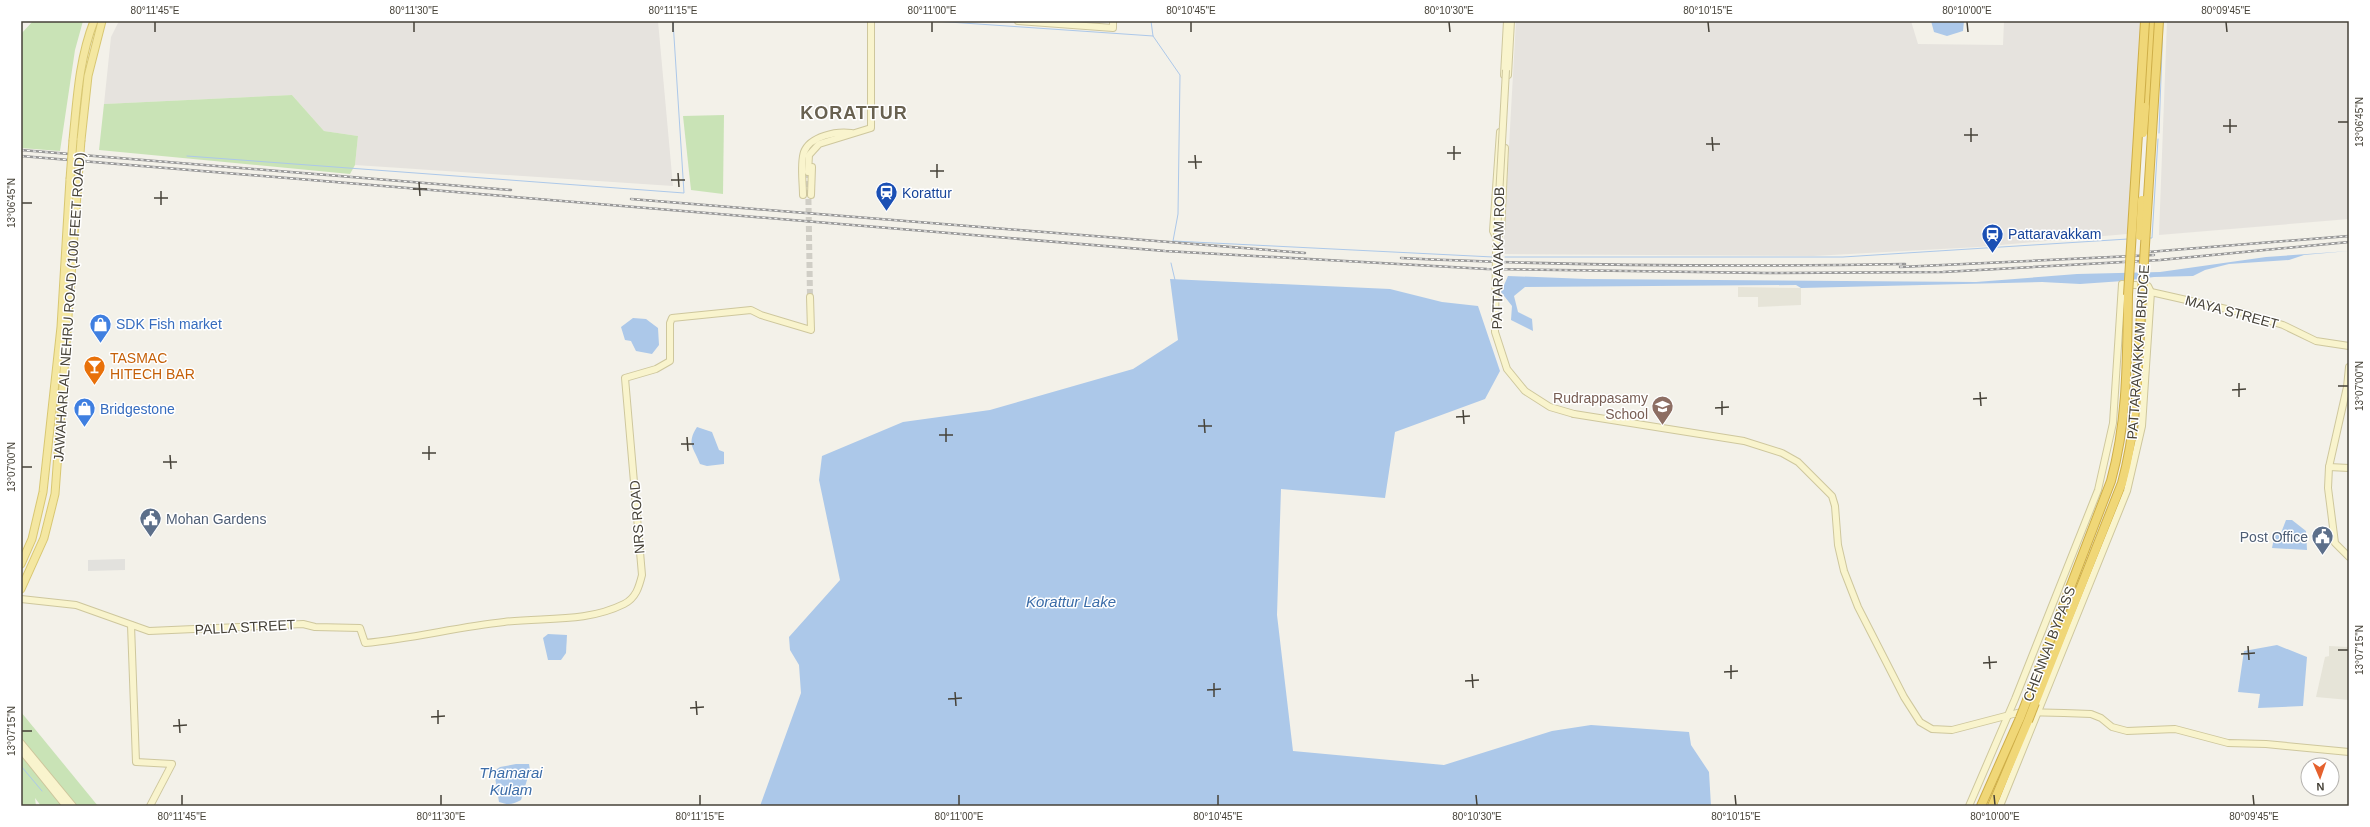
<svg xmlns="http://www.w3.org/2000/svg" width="2370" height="827" font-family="Helvetica,sans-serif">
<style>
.residential{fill:#e6e4d8}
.industrial{fill:#e6e3de}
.green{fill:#c9e3b6}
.parking{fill:#e2e1dd}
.water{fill:#acc8e9}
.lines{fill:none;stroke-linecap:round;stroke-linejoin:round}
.stream{stroke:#acc8e9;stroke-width:1}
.secondary-tunnel{stroke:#d0cec6;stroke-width:6;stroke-dasharray:6 3;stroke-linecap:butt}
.secondary-casing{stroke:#cec79d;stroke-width:8}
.primary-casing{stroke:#d8c772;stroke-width:9}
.highway-casing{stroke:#ceae48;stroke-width:10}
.secondary{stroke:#f9f4cd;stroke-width:6}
.primary{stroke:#f4e7a1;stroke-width:7}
.highway{stroke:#f0d777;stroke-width:8}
.rail-casing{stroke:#979797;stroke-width:2.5}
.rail{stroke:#fff;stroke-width:1;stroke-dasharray:3;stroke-linecap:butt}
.secondary-bridge-casing{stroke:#cec79d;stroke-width:8;stroke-linecap:butt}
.primary-bridge-casing{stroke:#d8c772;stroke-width:9;stroke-linecap:butt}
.highway-bridge-casing{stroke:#ceae48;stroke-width:10;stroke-linecap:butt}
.secondary-bridge{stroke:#f9f4cd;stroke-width:6}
.primary-bridge{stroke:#f4e7a1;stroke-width:7}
.highway-bridge{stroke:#f0d777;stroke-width:8}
.ticks{fill:none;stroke:#464238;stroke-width:1.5}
.labels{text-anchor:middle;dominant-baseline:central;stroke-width:3;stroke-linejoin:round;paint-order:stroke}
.transit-label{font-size:14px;fill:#164399;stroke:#fff;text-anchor:start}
.street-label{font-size:14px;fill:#464238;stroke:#fff}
.shop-label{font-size:14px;fill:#366cbe;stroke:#fff;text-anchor:start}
.food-label{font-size:14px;fill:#c56008;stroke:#fff;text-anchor:start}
.education-label{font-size:14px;fill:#785e54;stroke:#fff;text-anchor:end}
.service-label{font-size:14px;fill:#4e5e75;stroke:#fff;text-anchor:start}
.water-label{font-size:15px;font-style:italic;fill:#3b6ca8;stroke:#fff}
.district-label{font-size:18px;font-weight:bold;letter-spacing:1px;fill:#686150;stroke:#fff}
.neatline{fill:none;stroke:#464238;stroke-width:1.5}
.ticks-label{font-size:10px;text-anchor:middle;fill:#464238}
</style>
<rect width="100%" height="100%" fill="#f3f1e9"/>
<g class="residential">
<polygon points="1738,287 1801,288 1801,305 1758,307 1758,297 1738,297"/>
<polygon points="2329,646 2349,647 2349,700 2316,697 2325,657 2329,656"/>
</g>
<g class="industrial">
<polygon points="119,21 658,21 673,186 355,165 358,136 324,131 292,95 104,104 111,37"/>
<polygon points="1516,21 1911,21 1918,44 2003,45 2004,21 2142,21 2127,234 1978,247 1813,256 1503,254"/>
<polygon points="2167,21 2349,21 2349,219 2159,235"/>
</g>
<g class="green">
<polygon points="33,21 83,21 75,50 60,151 21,148 21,34"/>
<polygon points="292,95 324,131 358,136 355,165 350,174 99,150 104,104"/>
<polygon points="724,115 723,194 691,190 683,116"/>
<polygon points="21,712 98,806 76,806 21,739"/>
<polygon points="21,754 63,806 41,806 35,798 36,806 21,806"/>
</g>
<polygon class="parking" points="125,559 125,570 88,571 88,560"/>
<g class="water">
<polygon points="1931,21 1964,21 1963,31 1947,36 1934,32"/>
<polygon points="2349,251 2304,255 2289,260 2229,264 2205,270 2193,276 2154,277 2123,281 2080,284 2042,282 1801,288 1796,285 1525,287 1514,296 1518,312 1532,319 1533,331 1511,320 1512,306 1501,292 1508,276 1587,279 1976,282 2077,274 2160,272 2266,257"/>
<polygon points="1170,279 1390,289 1442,302 1478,306 1500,371 1485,399 1395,432 1385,498 1281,489 1277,615 1293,751 1444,765 1552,731 1591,725 1689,732 1691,745 1709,772 1711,806 760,806 801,693 799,665 790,650 789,637 840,580 819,480 822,456 903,422 990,410 1133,369 1178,340"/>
<polygon points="633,318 646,319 658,328 659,345 652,354 636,351 631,341 625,340 621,327"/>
<path d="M697,427L712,432L719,450L724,452V464L707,466L700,464C694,448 686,444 697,427Z"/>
<polygon points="2286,520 2292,520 2306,531 2307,550 2272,548 2275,533 2281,533"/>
<polygon points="548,634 567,635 566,653 561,660 548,660 543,638"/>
<polygon points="2277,645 2307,657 2303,706 2258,708 2260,694 2238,692 2244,651"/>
<path d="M516,764H529L530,770L521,800C512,805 508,805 499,802L494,771L500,767Z"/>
</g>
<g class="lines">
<g class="stream">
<polyline points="934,21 1153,36"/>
<polyline points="1151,21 1153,36 1180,75 1178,214 1173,241 1493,257"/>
<polyline points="2159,133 2163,21"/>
<polyline points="187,156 684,193 673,21"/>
<polyline points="2149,238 2152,238 2158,139"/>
<polyline points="1505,257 1843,257 2128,239"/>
<polyline points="1171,263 1175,280"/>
<polyline points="21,766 42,791"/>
</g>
<polyline class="secondary-tunnel" points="808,172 810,297"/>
<defs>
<g id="secondary">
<polyline points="1018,21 1113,28 1113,21"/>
<polyline points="1504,75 1507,21"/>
<polyline points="1508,75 1511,21"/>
<polyline points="1500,132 1493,231 1495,235 1499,235 1501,232 1505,148"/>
<polyline points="808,172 809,155 819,144 871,128 871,21"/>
<path d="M803,195C803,182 800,164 804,152C810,136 837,131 851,133"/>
<polyline points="811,195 812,167"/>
<polyline points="2349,367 2347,387 2329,467 2328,488 2335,543 2349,557"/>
<polyline points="1574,414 1744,441 1782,453 1798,462 1832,496 1835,506 1838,545 1844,571 1858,607 1904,697 1920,722 1932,729 1952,730 2021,712 2064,713 2091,714 2101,718 2112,727 2127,731 2175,729 2228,743 2266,744 2349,752"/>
<polyline points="2329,467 2349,468"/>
<path d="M21,599L76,605L149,631L303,624L315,627L360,628L365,643C411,639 457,627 504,622C544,617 586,623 624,604C636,598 639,587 642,575L625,378L656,369L670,361V323L672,318L751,310L761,315L811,330L810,297"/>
<polyline points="131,625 136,762 172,764 150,806"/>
<polyline points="21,743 73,806"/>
<polyline points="21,750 66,806"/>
<polyline points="1969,806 2015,699 2098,490 2113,423 2122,284 2148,286 2151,292 2244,313 2283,325 2316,341 2349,346"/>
<polyline points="2000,806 2127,491 2142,426 2151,292"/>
</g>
<g id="primary">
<path d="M73,140C77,100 79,59 94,21"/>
<polyline points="81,140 88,76 102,21"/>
<polyline points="21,564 32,539 43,492 61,327 70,179"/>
<polyline points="21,589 44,538 55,494 78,180"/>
</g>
<g id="highway">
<polyline points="2145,107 2151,21"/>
<path d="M2027,700L2111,481C2128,419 2127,358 2128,295"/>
<path d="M2035,703L2122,483C2139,421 2138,357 2142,293"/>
<polyline points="1981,806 2020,718"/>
<polyline points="1992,806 2028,721"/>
</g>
</defs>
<use href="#secondary" class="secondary-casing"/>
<use href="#primary" class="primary-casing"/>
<use href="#highway" class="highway-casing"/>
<use href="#secondary" class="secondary"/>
<use href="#primary" class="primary"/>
<use href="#highway" class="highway"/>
<defs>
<g id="rail">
<polyline points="21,150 511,190"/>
<polyline points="21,156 1165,251 1487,269 1766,273 1943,272 2160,260 2349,242"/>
<polyline points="631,199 1305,253"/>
<polyline points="2148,252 2349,236"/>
<path d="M1401,258C1569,266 1737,267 1905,264"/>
<polyline points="1900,267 2154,255"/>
</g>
</defs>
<use href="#rail" class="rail-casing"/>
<use href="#rail" class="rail"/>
<defs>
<polyline id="secondary-bridge" points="1506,70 1496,251 1495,332 1507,369 1525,391 1550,407 1574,414"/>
<g id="primary-bridge">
<polyline points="70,179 73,140"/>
<polyline points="78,180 81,140"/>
</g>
<g id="highway-bridge">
<polyline points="2143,133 2145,107"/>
<polyline points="2140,236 2142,200"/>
<polyline points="2142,293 2159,21"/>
<polyline points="2128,295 2145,21"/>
<polyline points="2020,718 2027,700"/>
<polyline points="2028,721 2035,703"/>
</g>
</defs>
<use href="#secondary-bridge" class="secondary-bridge-casing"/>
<use href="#primary-bridge" class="primary-bridge-casing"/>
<use href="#highway-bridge" class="highway-bridge-casing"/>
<use href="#secondary-bridge" class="secondary-bridge"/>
<use href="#primary-bridge" class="primary-bridge"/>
<use href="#highway-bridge" class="highway-bridge"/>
</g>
<path class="ticks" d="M155,22V32M414,22V32M673,22V32M932,22V32M1191,22V32M1449,22L1450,32M1708,22L1709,32M1967,22L1968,32M2226,22L2227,32M2230,119V133M2338,122H2348M2223,126H2237M1971,128V142M1964,135H1978M1712,137L1713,151M1706,144H1720M1454,146V160M1447,153H1461M1195,155L1196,169M1188,162H1202M937,164V178M930,171H944M678,173L679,187M671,180H685M419,182L420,196M413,189H427M161,191V205M154,198H168M22,203H32M2239,383V397M2338,386H2348M2232,390L2246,389M1980,392L1981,406M1973,399L1987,398M1722,401V415M1715,408L1729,407M1463,410L1464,424M1456,417L1470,416M1204,419L1205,433M1198,426H1212M946,428V442M939,435H953M687,437L688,451M681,444H694M429,446V460M422,453H436M170,455L171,469M163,462H177M22,467H32M2248,646L2249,660M2338,650H2348M2241,654L2255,653M1989,656L1990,669M1983,663L1997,662M1731,665V679M1724,672L1738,671M1472,674L1473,688M1465,681L1479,680M1214,683V697M1207,690L1221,689M955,692L956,706M948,699L962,698M696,701L697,715M690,708L704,707M438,710V724M431,717L445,716M179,719L180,733M173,726L187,725M22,731H32M182,795V805M441,795V805M700,795V805M959,795V805M1218,795V805M1476,795L1477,805M1735,795L1736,805M1994,795L1995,805M2253,795L2254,805"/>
<defs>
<symbol id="station-pin" viewBox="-11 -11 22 30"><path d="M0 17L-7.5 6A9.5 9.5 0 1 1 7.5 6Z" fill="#1a4fb4" stroke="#fff"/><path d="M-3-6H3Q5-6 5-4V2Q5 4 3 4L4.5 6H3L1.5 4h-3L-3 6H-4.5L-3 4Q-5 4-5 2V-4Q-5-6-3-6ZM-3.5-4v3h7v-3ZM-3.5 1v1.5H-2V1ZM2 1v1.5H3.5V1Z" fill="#fff"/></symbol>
<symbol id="shop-pin" viewBox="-11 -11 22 30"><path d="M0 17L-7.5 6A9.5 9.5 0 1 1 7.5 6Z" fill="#3f7fe0" stroke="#fff"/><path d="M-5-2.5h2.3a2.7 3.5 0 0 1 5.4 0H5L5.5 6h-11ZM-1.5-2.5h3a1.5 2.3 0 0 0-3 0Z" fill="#fff"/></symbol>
<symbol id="bar-pin" viewBox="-11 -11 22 30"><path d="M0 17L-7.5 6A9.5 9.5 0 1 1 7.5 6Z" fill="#e8710a" stroke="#fff"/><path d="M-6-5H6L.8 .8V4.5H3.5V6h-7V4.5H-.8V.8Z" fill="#fff"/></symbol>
<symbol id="school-pin" viewBox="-11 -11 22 30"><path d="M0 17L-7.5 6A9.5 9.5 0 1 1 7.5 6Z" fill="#8d6e63" stroke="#fff"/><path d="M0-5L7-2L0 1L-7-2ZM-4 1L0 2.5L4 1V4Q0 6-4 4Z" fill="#fff"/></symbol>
<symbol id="civic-pin" viewBox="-11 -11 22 30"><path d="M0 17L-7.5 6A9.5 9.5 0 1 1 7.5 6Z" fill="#5c6f8a" stroke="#fff"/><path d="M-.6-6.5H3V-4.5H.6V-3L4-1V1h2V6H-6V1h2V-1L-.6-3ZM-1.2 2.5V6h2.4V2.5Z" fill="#fff"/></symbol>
</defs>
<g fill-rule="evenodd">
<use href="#station-pin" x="874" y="180" width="25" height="34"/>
<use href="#station-pin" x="1980" y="222" width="25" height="34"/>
<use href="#shop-pin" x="88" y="312" width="25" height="34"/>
<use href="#bar-pin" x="82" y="354" width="25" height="34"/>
<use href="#school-pin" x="1650" y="394" width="25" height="34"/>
<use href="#shop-pin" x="72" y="396" width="25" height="34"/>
<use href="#civic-pin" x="138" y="506" width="25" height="34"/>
<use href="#civic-pin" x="2310" y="524" width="25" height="34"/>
</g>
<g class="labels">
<g class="transit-label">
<text x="902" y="193">Korattur</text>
<text x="2008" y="234">Pattaravakkam</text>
</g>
<g class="street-label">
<text transform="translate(1498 258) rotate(-89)">PATTARAVAKAM ROB</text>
<text transform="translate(69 307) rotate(-86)">JAWAHARLAL NEHRU ROAD (100 FEET ROAD)</text>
<text transform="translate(2232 312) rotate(15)">MAYA STREET</text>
<text transform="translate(2138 352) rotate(-86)">PATTARAVAKKAM BRIDGE</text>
<text transform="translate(637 517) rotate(-94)">NRS ROAD</text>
<text transform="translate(245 627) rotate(-3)">PALLA STREET</text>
<text transform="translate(2049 644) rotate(-69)">CHENNAI BYPASS</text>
</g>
<g class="shop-label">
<text x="116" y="324">SDK Fish market</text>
<text x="100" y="409">Bridgestone</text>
</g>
<g class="food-label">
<text x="110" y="358">TASMAC<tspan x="110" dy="16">HITECH BAR</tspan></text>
</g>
<g class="education-label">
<text x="1648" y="398">Rudrappasamy<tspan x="1648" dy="16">School</tspan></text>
</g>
<g class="service-label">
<text x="166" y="519">Mohan Gardens</text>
<text x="2308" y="537" text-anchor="end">Post Office</text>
</g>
<g class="water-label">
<text x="1071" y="601">Korattur Lake</text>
<text x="511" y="772">Thamarai<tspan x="511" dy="17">Kulam</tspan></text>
</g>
<g class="district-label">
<text x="854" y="113">KORATTUR</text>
</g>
</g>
<rect width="2370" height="827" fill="none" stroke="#ffffff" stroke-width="44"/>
<g transform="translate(2320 777) rotate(178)"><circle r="19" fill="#ffffff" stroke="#b5b3af"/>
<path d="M0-3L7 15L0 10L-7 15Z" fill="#e5612e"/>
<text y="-6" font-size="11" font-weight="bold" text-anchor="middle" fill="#464238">N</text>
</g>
<rect x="22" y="22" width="2326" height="783" class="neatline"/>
<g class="ticks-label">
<text x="155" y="14">80°11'45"E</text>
<text x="414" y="14">80°11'30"E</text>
<text x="673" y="14">80°11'15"E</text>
<text x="932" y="14">80°11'00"E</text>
<text x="1191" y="14">80°10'45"E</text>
<text x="1449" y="14">80°10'30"E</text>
<text x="1708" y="14">80°10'15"E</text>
<text x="1967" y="14">80°10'00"E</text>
<text x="2226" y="14">80°09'45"E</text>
<text transform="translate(2359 122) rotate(-90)" y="4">13°06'45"N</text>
<text transform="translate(11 203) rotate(-90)" y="4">13°06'45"N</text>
<text transform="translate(2359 386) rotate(-90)" y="4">13°07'00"N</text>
<text transform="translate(11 467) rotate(-90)" y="4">13°07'00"N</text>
<text transform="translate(2359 650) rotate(-90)" y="4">13°07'15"N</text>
<text transform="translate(11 731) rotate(-90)" y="4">13°07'15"N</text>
<text x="182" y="820">80°11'45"E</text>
<text x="441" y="820">80°11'30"E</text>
<text x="700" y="820">80°11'15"E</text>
<text x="959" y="820">80°11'00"E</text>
<text x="1218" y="820">80°10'45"E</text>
<text x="1477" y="820">80°10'30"E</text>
<text x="1736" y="820">80°10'15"E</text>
<text x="1995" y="820">80°10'00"E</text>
<text x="2254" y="820">80°09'45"E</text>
</g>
</svg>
